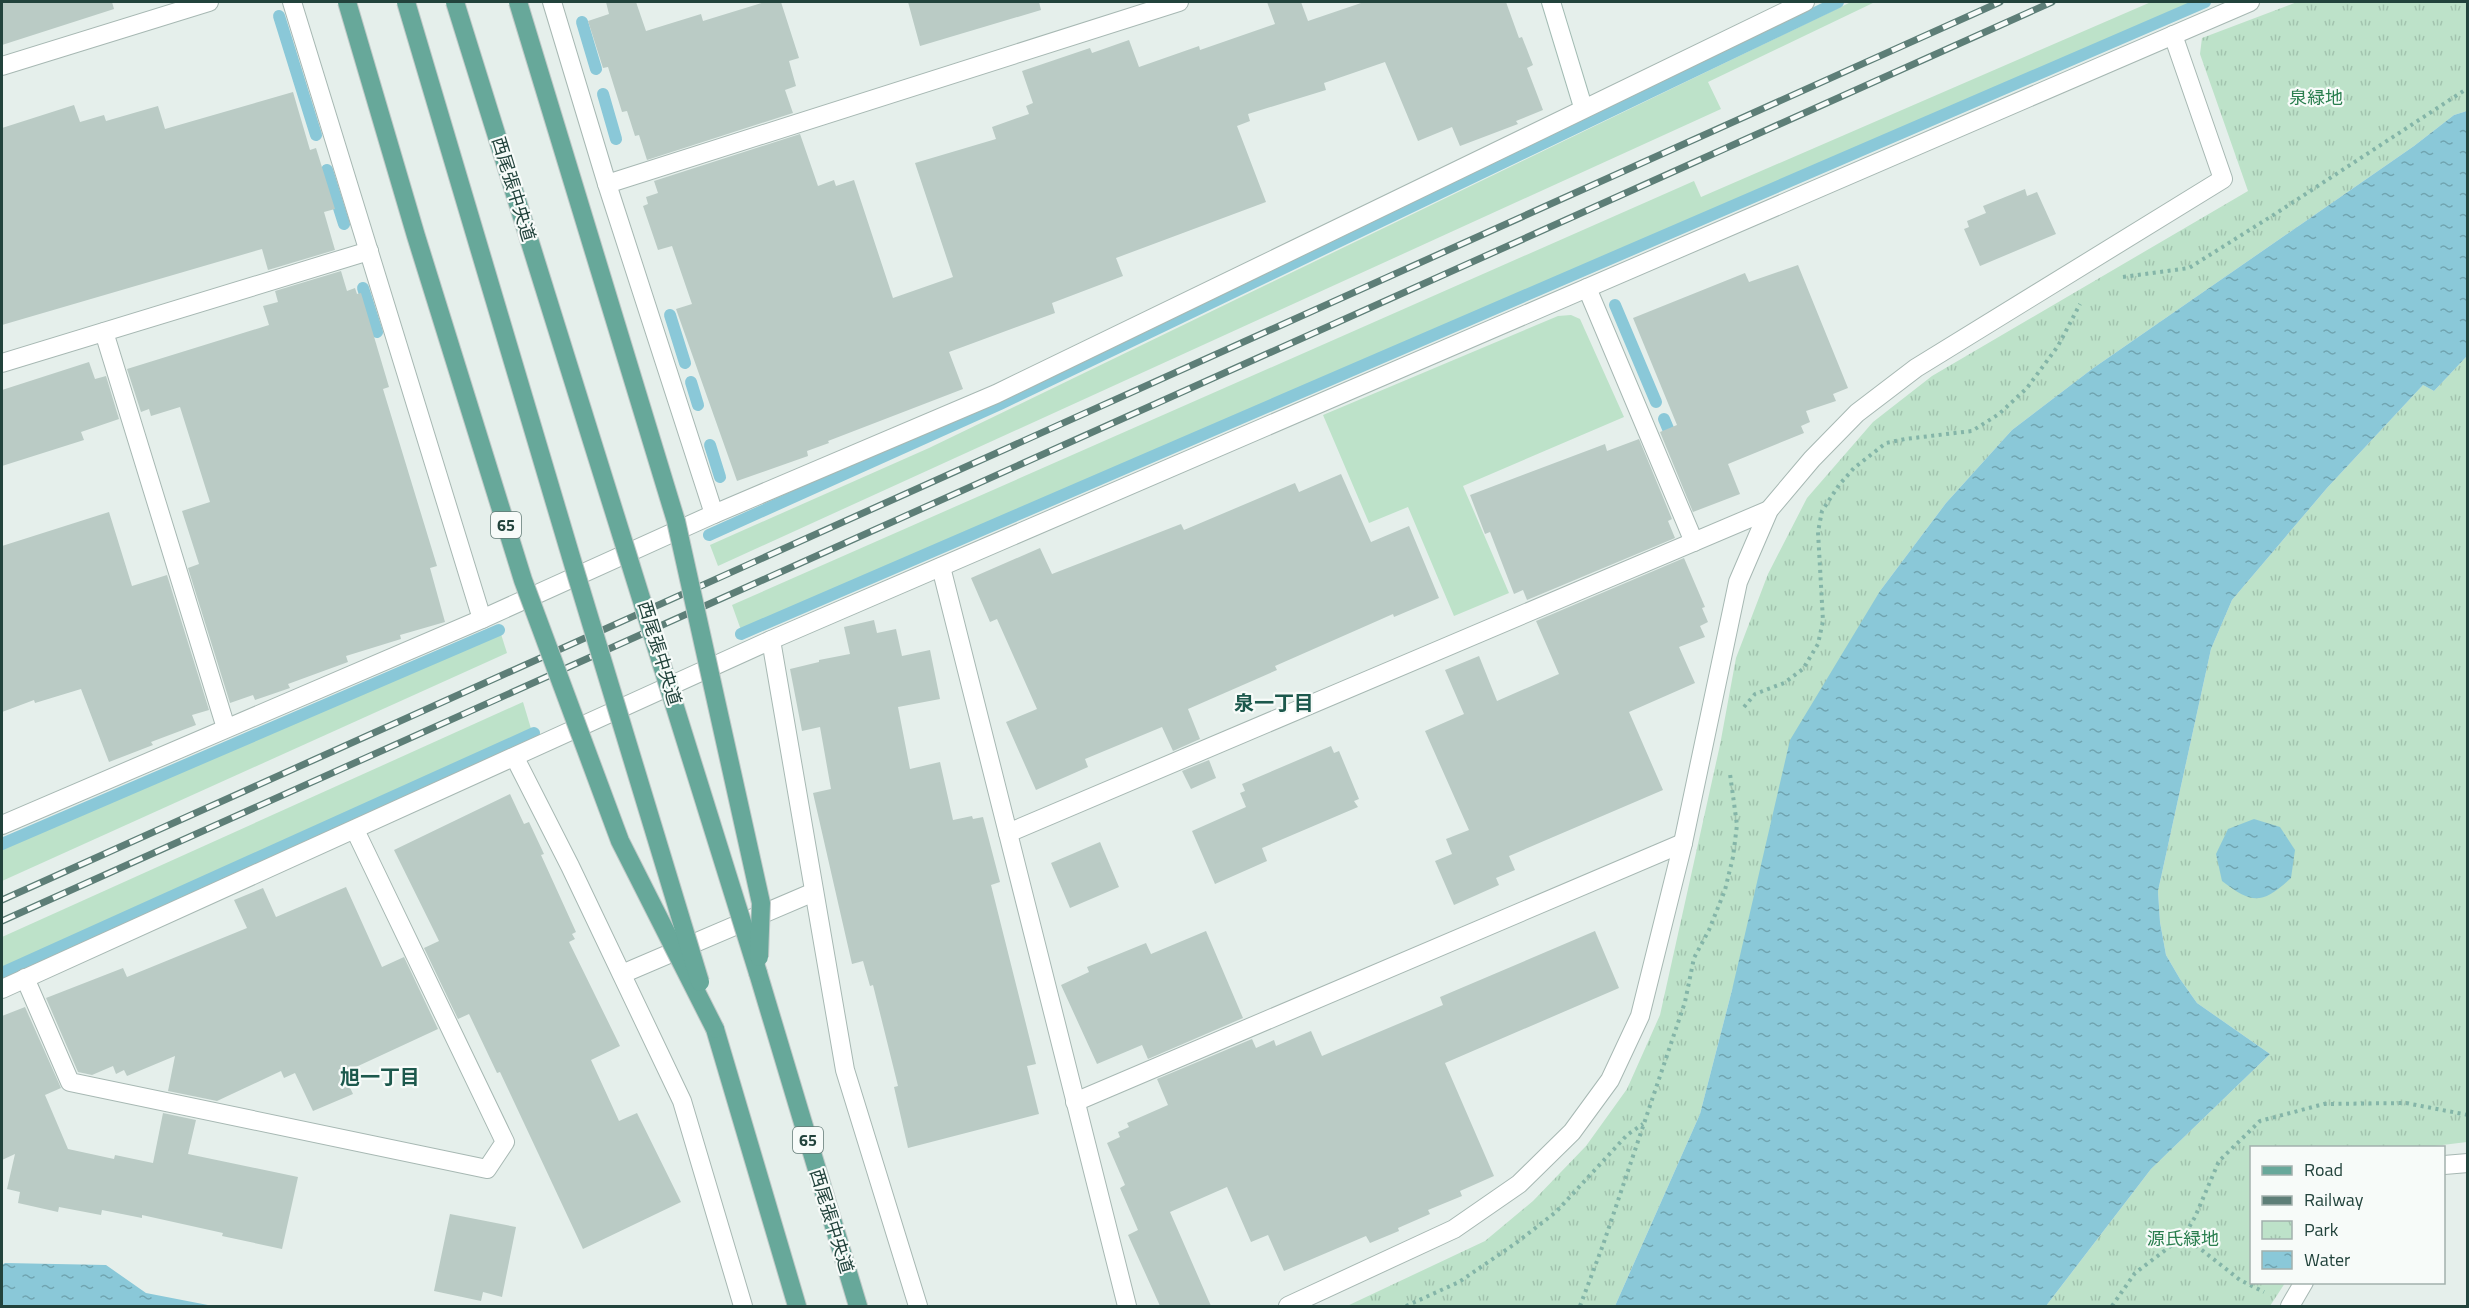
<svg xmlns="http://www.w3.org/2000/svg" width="2469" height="1308" font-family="'Titillium Web','Noto Sans JP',sans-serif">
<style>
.grass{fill:#bde2c9}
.park{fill:url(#park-tufts)}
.water{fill:url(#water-ripples)}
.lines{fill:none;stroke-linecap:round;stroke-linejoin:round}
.stream{stroke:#8ac8d8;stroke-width:12}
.building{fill:#bacbc5}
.street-casing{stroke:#a7b8b3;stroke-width:20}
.secondary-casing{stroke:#a3bcb4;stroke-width:20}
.primary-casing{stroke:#c1cac8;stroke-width:20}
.path{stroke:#84b5a8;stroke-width:4;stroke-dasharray:3 4.5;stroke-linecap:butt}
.street{stroke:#fff;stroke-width:18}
.secondary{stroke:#fff;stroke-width:18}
.primary{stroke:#67a89a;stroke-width:18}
.rail-casing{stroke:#5d7e77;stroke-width:7}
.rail{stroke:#f7fbf9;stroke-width:4.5;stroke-dasharray:14;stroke-linecap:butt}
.primary-bridge-casing{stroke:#c1cac8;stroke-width:20;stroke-linecap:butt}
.primary-bridge{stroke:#67a89a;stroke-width:18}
.labels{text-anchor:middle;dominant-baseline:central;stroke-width:4.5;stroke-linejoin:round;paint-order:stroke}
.shield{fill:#f7fbf9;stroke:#627a75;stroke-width:1.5}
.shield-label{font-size:16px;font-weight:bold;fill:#22433c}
.park-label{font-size:18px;fill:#297e4e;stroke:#f7fbf9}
.street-label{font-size:18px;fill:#22433c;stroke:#f7fbf9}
.neighbourhood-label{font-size:20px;font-weight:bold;fill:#1c584c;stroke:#f7fbf9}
</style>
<defs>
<pattern id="park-tufts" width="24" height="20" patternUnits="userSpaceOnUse" patternTransform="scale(1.5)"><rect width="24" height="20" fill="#bde2c9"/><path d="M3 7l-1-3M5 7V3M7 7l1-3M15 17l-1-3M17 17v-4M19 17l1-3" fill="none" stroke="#a2c3ae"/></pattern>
<pattern id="water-ripples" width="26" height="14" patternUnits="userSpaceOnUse" patternTransform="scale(1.5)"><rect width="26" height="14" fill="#8ac8d8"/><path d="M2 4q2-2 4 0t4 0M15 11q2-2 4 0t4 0" fill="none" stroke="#70a4b0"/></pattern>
</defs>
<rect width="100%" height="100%" fill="#e5efeb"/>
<g class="grass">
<polygon points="1851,2 1875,2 1708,82 1721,109 718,566 710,545 929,448"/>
<polygon points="2151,2 2193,2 741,630 732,605 1694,181 1701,197"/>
<polygon points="1571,315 1580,319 1624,417 1463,486 1509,593 1454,616 1408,507 1369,523 1323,415 1558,316"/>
<polygon points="500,631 507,653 2,881 2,845"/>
<polygon points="523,702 532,732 2,971 2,937"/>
</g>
<g class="park">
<polygon points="2297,2 2467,2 2467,111 2454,115 2414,146 2092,369 2012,430 1946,503 1880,591 1732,990 1700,1114 1615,1306 1347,1306 1485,1241 1533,1201 1586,1146 1627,1089 1660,1015 1720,745 1736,658 1768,574 1807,498 1873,422 1932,376 2248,191 2200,54 2202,38"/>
<polygon points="2467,356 2467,1142 2418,1148 2252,1148 2252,1282 2285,1283 2270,1306 2046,1306 2151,1169 2270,1054 2197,1003 2180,979 2166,955 2160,922 2158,891 2211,649 2232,600 2327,488 2423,385 2434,391"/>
</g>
<g class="water">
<polygon points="2467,111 2467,356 2434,391 2423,385 2327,488 2232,600 2211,649 2158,891 2160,922 2166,955 2180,979 2197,1003 2270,1054 2151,1169 2046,1306 1615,1306 1700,1114 1732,990 1790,740 1880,591 1946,503 2012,430 2092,369 2414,146 2454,115"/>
<path d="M2254,819L2280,827L2295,850L2291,878C2262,904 2253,905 2222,881L2216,854L2228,829Z"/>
<polygon points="5,1263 106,1265 146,1293 213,1306 2,1306 2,1265"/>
</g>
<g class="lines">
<g class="stream">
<polyline points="279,16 316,135"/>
<polyline points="582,22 596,69"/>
<polyline points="603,94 616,139"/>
<polyline points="327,170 344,224"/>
<polyline points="363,288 377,332"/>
<polyline points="1615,305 1656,402"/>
<polyline points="670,315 685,363"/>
<polyline points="691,382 698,405"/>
<polyline points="1664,419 1674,443"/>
<polyline points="710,445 720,477"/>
<polyline points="709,535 1000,404 1838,2"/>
<polyline points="741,634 2205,2"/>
<polyline points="2,844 499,630"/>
<polyline points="2,973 534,733"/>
</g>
</g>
<g class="building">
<polygon points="2,2 112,2 114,9 2,45"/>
<polygon points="606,2 636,2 646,31 701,14 703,21 765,2 781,2 799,58 789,61 796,86 785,90 793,113 647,160 639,135 635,136 627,111 622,112 608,67 603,68 588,21 609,14"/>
<polygon points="908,2 1039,2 1041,10 920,46"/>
<polygon points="1267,2 1301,2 1308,21 1364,2 1506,2 1519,38 1522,37 1533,65 1527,68 1543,110 1516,121 1518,124 1460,146 1452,127 1418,141 1385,62 1324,83 1326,90 1248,114 1250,121 1237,126 1266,202 1116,258 1123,276 1052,303 1055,313 949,352 963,389 828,441 829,443 807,451 808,456 737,481 676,309 692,304 672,246 658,250 643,206 648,204 646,197 658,193 654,181 800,134 818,186 834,180 836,186 854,180 893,298 953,277 915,163 996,139 992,127 1029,114 1026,106 1033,103 1022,71 1090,48 1092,53 1129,40 1139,67 1199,46 1200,50 1275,24"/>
<polygon points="293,92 310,150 316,148 335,209 324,212 335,250 268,270 262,249 2,325 2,128 74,105 80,122 104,115 106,121 158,106 165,129"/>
<polygon points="2025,189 2027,196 2037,192 2056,234 1980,266 1964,229 1969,227 1967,221 1986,213 1983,206"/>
<polygon points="1798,265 1848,388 1833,394 1836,401 1806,411 1810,422 1801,426 1804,433 1728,464 1740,494 1693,512 1660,432 1677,425 1633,318 1745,273 1749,282"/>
<polygon points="341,271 347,291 355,288 357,294 361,293 389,387 383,389 437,566 430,568 445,622 400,635 401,639 346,656 348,662 288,684 290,688 255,700 253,695 230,703 188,568 199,564 182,511 210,502 180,407 151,416 149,409 141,412 127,369 269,325 263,306 278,302 275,291"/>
<polygon points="89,362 95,379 106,376 119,419 81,432 84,440 2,466 2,390"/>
<polygon points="1639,439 1672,519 1668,521 1675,538 1527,600 1523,590 1514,594 1490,532 1485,534 1470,495 1605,444 1607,451"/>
<polygon points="1341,474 1371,542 1409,526 1439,598 1394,617 1393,614 1275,666 1277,670 1188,709 1200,739 1173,751 1162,727 1085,759 1088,767 1036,790 1006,722 1037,709 997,619 990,622 971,578 1040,548 1052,574 1181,524 1184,530 1295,483 1299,492"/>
<polygon points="109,512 132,586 167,575 209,710 192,715 196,725 151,742 153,745 109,762 81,689 35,703 34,700 2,712 2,546"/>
<polygon points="1684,558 1705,607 1702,608 1708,622 1700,626 1705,637 1679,647 1695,683 1629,712 1663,790 1509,856 1515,870 1496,878 1499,885 1454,905 1435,861 1452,854 1446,839 1469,830 1425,731 1464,714 1445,670 1479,656 1497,701 1559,674 1536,621"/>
<polygon points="874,620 877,633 896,629 902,656 930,650 940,699 898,707 910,769 940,762 953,820 972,816 973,819 983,817 1000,882 991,885 1036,1064 1027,1066 1039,1114 908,1148 894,1087 898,1086 873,985 870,986 863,961 852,964 813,793 831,789 820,727 802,731 790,669 819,662 819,660 850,654 844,627"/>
<polygon points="1331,746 1334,753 1339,751 1359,799 1354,801 1358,807 1262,848 1267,861 1215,884 1192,831 1246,807 1240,793 1245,791 1242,784"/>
<polygon points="1209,760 1216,778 1191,789 1182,771"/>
<polygon points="510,794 524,824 529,822 544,854 541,855 576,932 572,934 575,939 569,942 620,1046 591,1060 619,1121 637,1113 681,1202 583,1249 500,1072 497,1073 469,1014 458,1019 424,948 439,941 394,850"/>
<polygon points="1100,842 1119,887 1070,908 1051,863"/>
<polygon points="346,887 382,967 404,957 438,1029 343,1073 353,1094 313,1111 295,1073 284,1078 281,1071 217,1101 168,1091 175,1056 127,1076 124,1070 116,1074 113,1066 92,1075 78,1072 46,998 123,968 127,977 247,928 234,900 263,888 276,917"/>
<polygon points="1206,931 1243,1018 1148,1059 1142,1045 1097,1064 1061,985 1089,972 1087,967 1146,943 1151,954"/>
<polygon points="1595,931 1619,988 1445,1063 1494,1176 1460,1191 1462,1196 1428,1210 1430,1214 1398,1228 1399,1231 1370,1243 1366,1236 1284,1271 1268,1235 1251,1242 1227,1187 1170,1212 1211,1306 1160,1306 1128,1235 1138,1230 1120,1188 1125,1185 1107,1143 1120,1137 1118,1132 1129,1127 1127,1123 1168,1105 1157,1079 1252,1039 1256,1048 1274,1040 1276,1046 1311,1031 1322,1056 1443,1005 1440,997"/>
<polygon points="25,1007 61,1088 45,1095 68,1149 114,1159 115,1155 153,1163 163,1113 196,1120 188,1154 298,1177 282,1249 222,1236 223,1233 142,1215 142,1218 102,1210 101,1215 59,1207 58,1212 18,1203 20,1192 7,1189 15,1154 2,1160 2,1016"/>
<polygon points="450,1214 516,1227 502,1297 483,1292 481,1301 434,1291"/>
</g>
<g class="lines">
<defs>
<g id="street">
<polyline points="292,2 482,619"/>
<polyline points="552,2 607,184 714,514"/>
<polyline points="2,66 209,2"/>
<polyline points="607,184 1179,2"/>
<polyline points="1587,288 1694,542"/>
<polyline points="104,332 226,728"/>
<polyline points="2,363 369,251"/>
<polyline points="941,567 1127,1306"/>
<polyline points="771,640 845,1070 918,1306"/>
<polyline points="515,758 570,866 682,1101 743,1306"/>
<polyline points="2,825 482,619 714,514 996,394 1805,2"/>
<polyline points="1008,833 1769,510"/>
<polyline points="622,974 814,892"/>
<polyline points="25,978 70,1082 487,1169 505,1142 355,830"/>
<polyline points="2,989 771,640 2250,2"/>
<polyline points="1075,1102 1683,843"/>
<polyline points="2444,1165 2468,1163"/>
<polyline points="1288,1306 1454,1229 1519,1184 1572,1132 1610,1080 1640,1016 1683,843 1738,582 1769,510 1812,459 1857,413 1916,368 2223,179 2173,35"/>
<polyline points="2290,1306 2304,1282"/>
</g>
<polyline id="secondary" points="1551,2 1583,107"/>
<g id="primary">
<polyline points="758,973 858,1306"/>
<polyline points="715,1029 797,1306"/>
</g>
</defs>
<use href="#street" class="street-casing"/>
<use href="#secondary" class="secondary-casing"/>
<use href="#primary" class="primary-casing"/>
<g class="path">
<polyline points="2123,277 2189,268 2275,214 2468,88"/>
<polyline points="1744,707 1755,694 1784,683 1803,669 1818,644 1823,621 1818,532 1822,511 1839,485 1854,468 1886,443 1905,439 1972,431 1999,414 2027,388 2058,346 2080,304"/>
<polyline points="2184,1236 2240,1280 2264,1292"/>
<polyline points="1406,1306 1459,1282 1516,1243 1556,1212 1627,1135 1643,1124"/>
<polyline points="1580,1306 1603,1245 1685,1002 1694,958 1709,930 1725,890 1733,857 1737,825 1730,774"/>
<polyline points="2112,1306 2135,1273 2184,1236 2195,1217 2219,1161 2260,1121 2324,1104 2406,1103 2468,1115"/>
</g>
<use href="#street" class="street"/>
<use href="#secondary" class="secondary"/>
<use href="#primary" class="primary"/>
<defs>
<g id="rail">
<polyline points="2,900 2000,2"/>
<polyline points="2,921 2052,2"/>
</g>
</defs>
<use href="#rail" class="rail-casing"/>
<use href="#rail" class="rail"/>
<defs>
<g id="primary-bridge">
<polyline points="347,2 416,236 523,580 620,841 715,1029"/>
<polyline points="406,2 574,567 700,982"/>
<polyline points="455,2 758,973"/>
<polyline points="518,2 676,521 761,903 759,957"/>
</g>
</defs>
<use href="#primary-bridge" class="primary-bridge-casing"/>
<use href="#primary-bridge" class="primary-bridge"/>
</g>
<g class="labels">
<g class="shield">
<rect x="491" y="512" width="30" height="26" rx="4.5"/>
<rect x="793" y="1127" width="30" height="26" rx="4.5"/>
</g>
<g class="shield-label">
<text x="506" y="525">65</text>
<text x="808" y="1140">65</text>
</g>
<g class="park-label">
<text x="2316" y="97">泉緑地</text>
<text x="2183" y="1238">源氏緑地</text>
</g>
<g class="street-label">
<text transform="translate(514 189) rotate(73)">西尾張中央道</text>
<text transform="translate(660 653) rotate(73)">西尾張中央道</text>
<text transform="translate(832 1221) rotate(73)">西尾張中央道</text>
</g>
<g class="neighbourhood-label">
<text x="1274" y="702">泉一丁目</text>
<text x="380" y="1076">旭一丁目</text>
</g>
</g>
<rect width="2469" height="1308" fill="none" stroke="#22433c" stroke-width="6"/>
<rect x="2250" y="1146" width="195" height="138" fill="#f7fbf9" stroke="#a2b1ad" stroke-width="1.5"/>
<rect x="2262" y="1166" width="30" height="9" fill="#67a89a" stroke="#a2b1ad" stroke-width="1.5"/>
<text x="2304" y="1176" font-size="18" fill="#22433c">Road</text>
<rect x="2262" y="1196" width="30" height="9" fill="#5d7e77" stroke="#a2b1ad" stroke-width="1.5"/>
<text x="2304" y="1206" font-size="18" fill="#22433c">Railway</text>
<rect x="2262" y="1221" width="30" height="18" fill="url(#park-tufts)" stroke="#a2b1ad" stroke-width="1.5"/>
<text x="2304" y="1236" font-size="18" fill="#22433c">Park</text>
<rect x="2262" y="1251" width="30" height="18" fill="url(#water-ripples)" stroke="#a2b1ad" stroke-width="1.5"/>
<text x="2304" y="1266" font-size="18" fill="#22433c">Water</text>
</svg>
